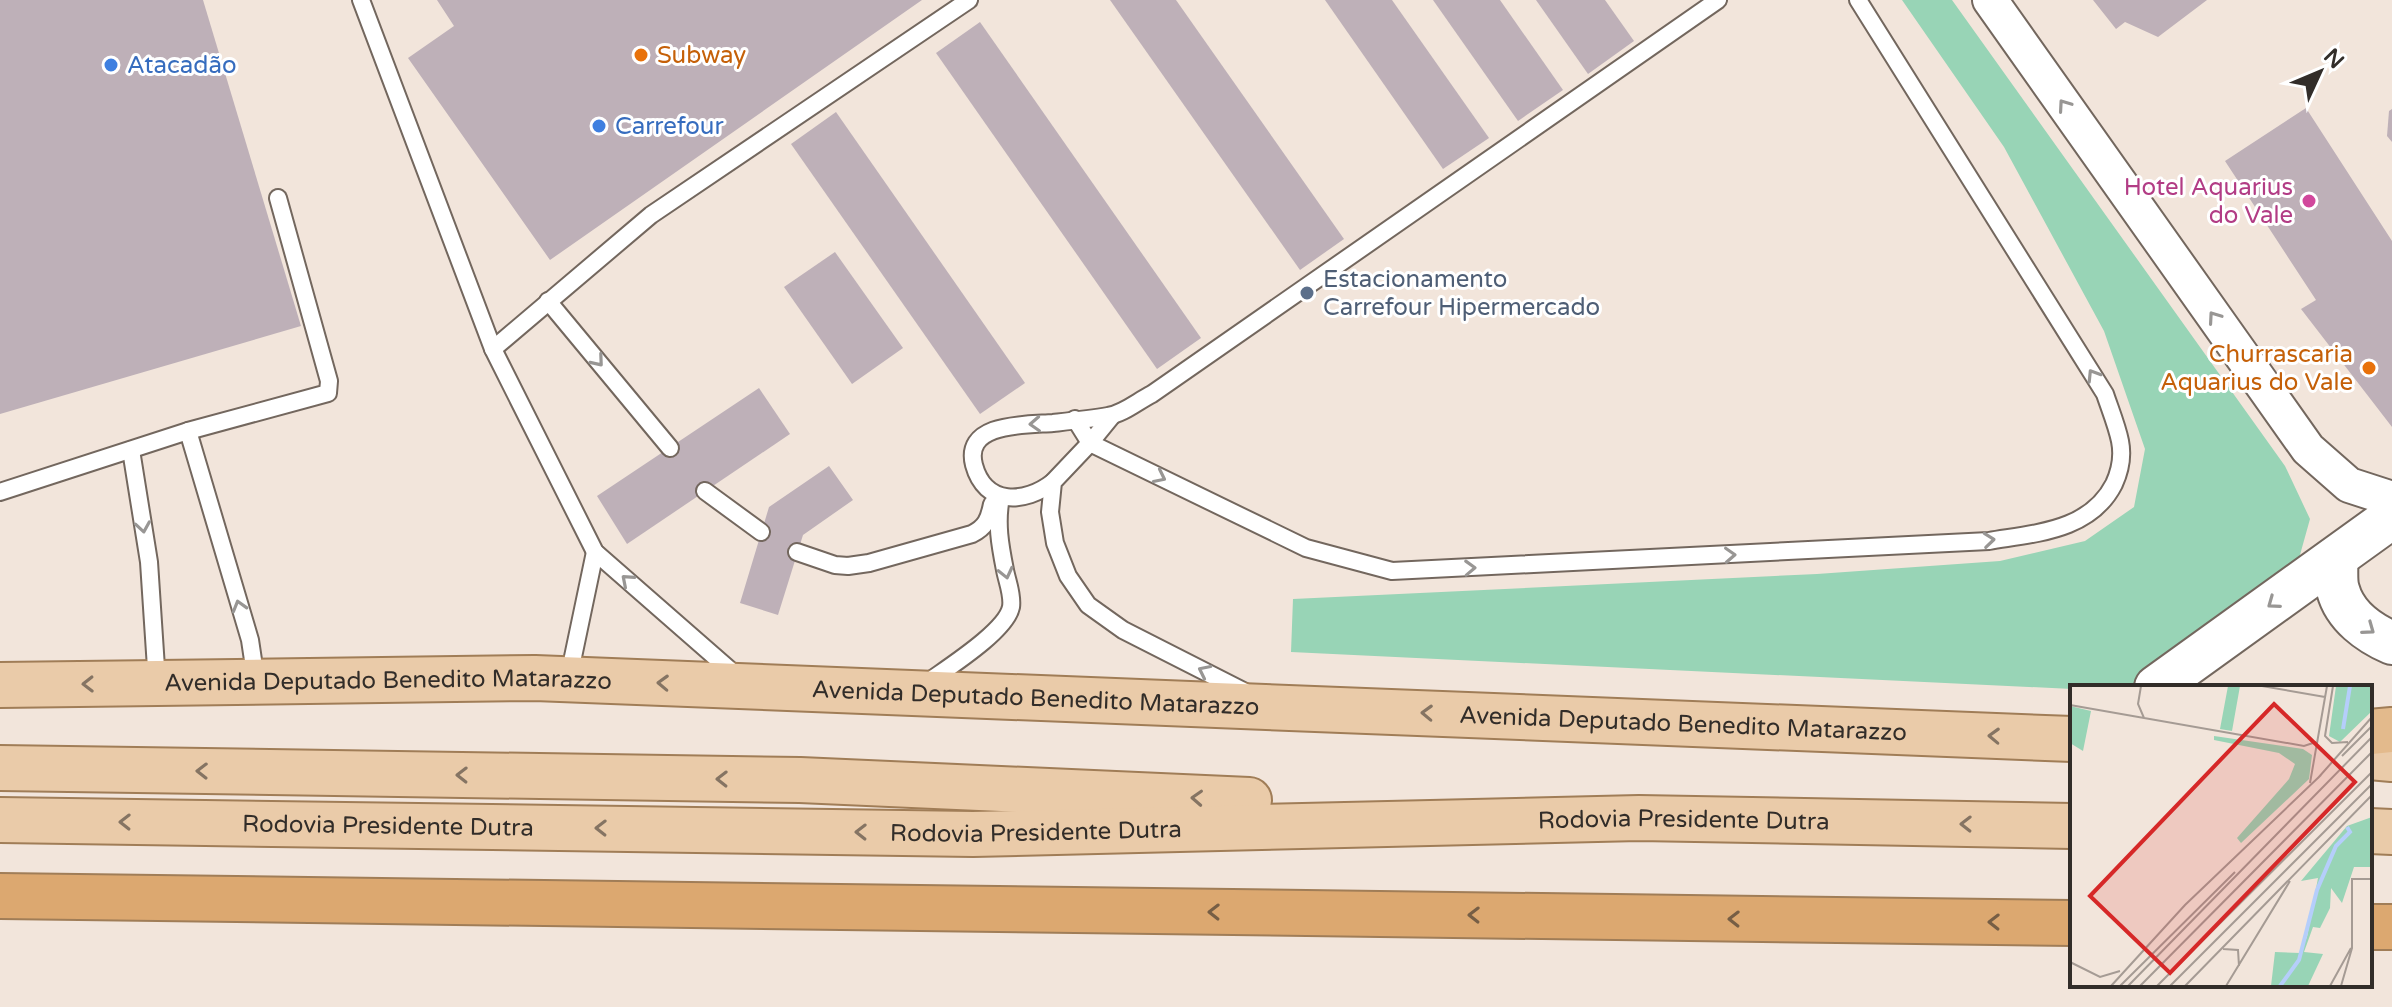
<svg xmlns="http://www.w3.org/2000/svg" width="2392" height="1007" font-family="'Varela Round',sans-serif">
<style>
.green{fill:#98d4b6}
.building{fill:#beb0b8}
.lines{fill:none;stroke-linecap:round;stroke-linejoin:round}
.service-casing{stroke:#73675e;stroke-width:20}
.minor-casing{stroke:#73675e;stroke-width:38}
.tertiary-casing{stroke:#73675e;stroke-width:46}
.primary-casing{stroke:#a07d57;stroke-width:48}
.trunk-casing{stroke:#a07d57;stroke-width:48}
.motorway-casing{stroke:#a07d57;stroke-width:48}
.service{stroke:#fff;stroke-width:16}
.minor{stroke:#fff;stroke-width:34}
.tertiary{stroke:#fff;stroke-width:42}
.primary{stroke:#eacba9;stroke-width:44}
.trunk{stroke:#e3ba8c;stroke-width:44}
.motorway{stroke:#dca870;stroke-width:44}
.oneway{stroke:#989694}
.oneway2{stroke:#857463}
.oneway3{stroke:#765e45}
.food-dot{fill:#e8710a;stroke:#fff;stroke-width:3}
.shop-dot{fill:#3f7fe0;stroke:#fff;stroke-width:3}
.hotel-dot{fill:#d1479c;stroke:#fff;stroke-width:3}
.service-dot{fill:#5c6f8a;stroke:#fff;stroke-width:3}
.labels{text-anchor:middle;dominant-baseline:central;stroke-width:6;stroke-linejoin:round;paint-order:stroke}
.food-label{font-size:24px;fill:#c56008;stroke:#fff;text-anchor:start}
.shop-label{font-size:24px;fill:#366cbe;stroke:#fff;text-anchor:start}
.hotel-label{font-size:24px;fill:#b23c85;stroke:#fff;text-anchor:end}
.service-label{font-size:24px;fill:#4e5e75;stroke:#fff;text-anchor:start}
.street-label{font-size:24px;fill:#322d29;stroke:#fff}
.inset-river{fill:none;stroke:#b5cefb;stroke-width:4}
.inset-road{fill:none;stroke:#a59b94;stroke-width:2}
.view{fill:#d62828;fill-opacity:0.15;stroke:#d62828;stroke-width:4}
.inset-edge{fill:none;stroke:#322d29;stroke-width:4}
</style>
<rect width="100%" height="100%" fill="#f2e5db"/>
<polygon class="green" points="1902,0 1952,0 2285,466 2310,519 2298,562 2128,687 2072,689 1291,652 1293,599 1817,574 2000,561 2085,541 2134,507 2145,449 2104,331 2004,147"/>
<g class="building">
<polygon points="0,0 203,0 301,326 0,414"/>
<polygon points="437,0 922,0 550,260 408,58 454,26"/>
<polygon points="1110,0 1176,0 1344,239 1300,270"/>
<polygon points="1325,0 1392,0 1489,138 1443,169"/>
<polygon points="1433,0 1500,0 1563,90 1518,121"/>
<polygon points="1536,0 1605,0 1634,41 1588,74"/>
<polygon points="2093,0 2207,0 2158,37 2125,22 2116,29"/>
<polygon points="980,22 1201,338 1157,369 936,53"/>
<polygon points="2306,108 2392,241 2392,427 2301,309 2316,300 2225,161"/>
<polygon points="2392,109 2392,142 2387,136 2389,111"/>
<polygon points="836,112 1025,383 980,414 791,144"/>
<polygon points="835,252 903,348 852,384 784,287"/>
<polygon points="759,388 790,434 627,544 597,496"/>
<polygon points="829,466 853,500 803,535 778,615 740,603 769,507"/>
</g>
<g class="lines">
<defs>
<g id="service">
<polyline points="361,0 493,349 595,552 738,677"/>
<polyline points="548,301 670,448"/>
<polyline points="493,349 651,215 969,0"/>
<polyline points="1112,416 1090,443 1053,482 1050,512 1055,543 1068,576 1088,605 1123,630 1247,693"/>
<path d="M1075,419L1090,443L1306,548L1392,571L1989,541C2036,533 2090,531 2114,484C2120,471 2123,456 2120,441C2117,426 2110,409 2105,394L1858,0"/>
<polyline points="188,431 250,640 256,680"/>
<polyline points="131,450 149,562 157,683"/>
<path d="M1053,482C1025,504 985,506 974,465C963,422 1027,425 1053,423C1071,421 1090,419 1108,416C1123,414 1138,401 1152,394L1718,0"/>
<polyline points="705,491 761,532"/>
<polyline points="0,492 188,431 328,393 329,381 278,198"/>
<path d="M797,552L835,565L848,566L869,563L972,534C986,527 989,519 992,504"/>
<polyline points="569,676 595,552"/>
<path d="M924,685C944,670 1006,632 1011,607C1013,595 1007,581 1005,570C1000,545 996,523 1001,497"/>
</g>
<polyline id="minor" points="1990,0 2308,449 2349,485 2392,499"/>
<g id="tertiary">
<path d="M2336,558C2337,568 2335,581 2338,590C2345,616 2369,633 2392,643"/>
<polyline points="2156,687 2392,517"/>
</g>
<g id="primary">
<path id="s1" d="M0,685L535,678L2072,739"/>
<polyline points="2370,757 2392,759"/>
<polyline points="0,768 800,780 1249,800"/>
<path id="s2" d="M0,820L973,834L1639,818L2072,826"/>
<polyline points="2370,831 2392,832"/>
</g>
<polyline id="trunk" points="2370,732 2392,730"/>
<g id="motorway">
<polyline points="0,896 2072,923"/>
<polyline points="2370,927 2392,927"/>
</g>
</defs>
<use href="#service" class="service-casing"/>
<use href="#minor" class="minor-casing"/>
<use href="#tertiary" class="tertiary-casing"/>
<use href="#primary" class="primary-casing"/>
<use href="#trunk" class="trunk-casing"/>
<use href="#motorway" class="motorway-casing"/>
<use href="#service" class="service"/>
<use href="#minor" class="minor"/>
<use href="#tertiary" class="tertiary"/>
<use href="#primary" class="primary"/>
<use href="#trunk" class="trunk"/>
<use href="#motorway" class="motorway"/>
</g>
<defs><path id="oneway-chevron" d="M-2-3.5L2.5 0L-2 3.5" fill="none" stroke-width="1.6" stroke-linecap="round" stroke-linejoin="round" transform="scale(2)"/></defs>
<g class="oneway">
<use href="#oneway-chevron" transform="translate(2064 105) rotate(-125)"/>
<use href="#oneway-chevron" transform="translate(2214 317) rotate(-125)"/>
<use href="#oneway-chevron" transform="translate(598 361) rotate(50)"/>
<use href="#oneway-chevron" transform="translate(2093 375) rotate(-122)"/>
<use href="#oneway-chevron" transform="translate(1035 424) rotate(177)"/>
<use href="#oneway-chevron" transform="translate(1160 477) rotate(26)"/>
<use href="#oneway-chevron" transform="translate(143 527) rotate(81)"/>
<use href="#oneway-chevron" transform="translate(1989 540) rotate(-6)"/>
<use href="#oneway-chevron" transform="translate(1730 555) rotate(-3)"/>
<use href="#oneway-chevron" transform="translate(1470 568) rotate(-2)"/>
<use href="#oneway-chevron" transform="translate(1006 573) rotate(77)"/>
<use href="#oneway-chevron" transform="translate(627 580) rotate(-139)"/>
<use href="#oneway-chevron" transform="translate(2273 603) rotate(144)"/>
<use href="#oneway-chevron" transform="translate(239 606) rotate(-106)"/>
<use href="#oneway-chevron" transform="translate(2369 629) rotate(36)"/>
<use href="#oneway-chevron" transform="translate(1204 671) rotate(-154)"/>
</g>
<g class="oneway2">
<use href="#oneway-chevron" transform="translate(663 683) rotate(-178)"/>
<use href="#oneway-chevron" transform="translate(88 684) rotate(179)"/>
<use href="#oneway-chevron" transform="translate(1427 713) rotate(-178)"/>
<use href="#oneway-chevron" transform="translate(1994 736) rotate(-178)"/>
<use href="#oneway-chevron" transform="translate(202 771) rotate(-179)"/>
<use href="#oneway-chevron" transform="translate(462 775) rotate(-179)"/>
<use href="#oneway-chevron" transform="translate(722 779) rotate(-179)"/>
<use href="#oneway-chevron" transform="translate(1197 798) rotate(-177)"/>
<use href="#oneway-chevron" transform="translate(125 822) rotate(-179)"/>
<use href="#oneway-chevron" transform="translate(1966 824) rotate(-179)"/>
<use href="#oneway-chevron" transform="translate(601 828) rotate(-179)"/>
<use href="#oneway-chevron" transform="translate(861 832) rotate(-179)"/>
</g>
<g class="oneway3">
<use href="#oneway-chevron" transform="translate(1214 912) rotate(-179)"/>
<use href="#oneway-chevron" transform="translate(1474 915) rotate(-179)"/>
<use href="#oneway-chevron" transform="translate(1734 919) rotate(-179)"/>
<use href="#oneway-chevron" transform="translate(1994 922) rotate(-179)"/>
</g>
<g class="food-dot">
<circle cx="641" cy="55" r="8"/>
<circle cx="2369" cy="368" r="8"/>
</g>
<g class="shop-dot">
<circle cx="111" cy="65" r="8"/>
<circle cx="599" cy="126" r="8"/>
</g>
<circle class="hotel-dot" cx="2309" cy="201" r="8"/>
<circle class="service-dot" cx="1307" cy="293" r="8"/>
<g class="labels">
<g class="food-label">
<text x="657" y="55">Subway</text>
<text x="2353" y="354" text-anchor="end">Churrascaria<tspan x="2353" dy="28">Aquarius do Vale</tspan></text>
</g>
<g class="shop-label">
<text x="127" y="65">Atacadão</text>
<text x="615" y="126">Carrefour</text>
</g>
<g class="hotel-label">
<text x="2293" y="187">Hotel Aquarius<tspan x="2293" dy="28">do Vale</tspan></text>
</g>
<g class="service-label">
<text x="1323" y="279">Estacionamento<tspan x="1323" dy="28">Carrefour Hipermercado</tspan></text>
</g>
<g class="street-label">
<text stroke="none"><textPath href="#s1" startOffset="388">Avenida Deputado Benedito Matarazzo</textPath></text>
<text stroke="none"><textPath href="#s1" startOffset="1036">Avenida Deputado Benedito Matarazzo</textPath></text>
<text stroke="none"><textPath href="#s1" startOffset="1684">Avenida Deputado Benedito Matarazzo</textPath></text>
<text stroke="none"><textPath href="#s2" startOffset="1684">Rodovia Presidente Dutra</textPath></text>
<text stroke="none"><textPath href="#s2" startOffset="388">Rodovia Presidente Dutra</textPath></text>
<text stroke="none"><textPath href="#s2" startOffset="1036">Rodovia Presidente Dutra</textPath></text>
</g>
</g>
<g transform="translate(2070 685)">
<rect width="302" height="302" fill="#f2e5db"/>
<path d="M158,1H170L162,46L150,44ZM266,1H302V26L270,57L259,51ZM0,21L21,26L13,66L0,58ZM144,51L233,64L242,70L239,94L171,158L167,153L219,94L225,79L209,68L144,55ZM302,132V182H284L272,218L261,203L260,223L250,243L243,242L234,267L253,269L238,301H201L205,267L230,268L237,252L248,193L231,196L277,141Z" fill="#98d4b6"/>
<path class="inset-river" d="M273,44L280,1M210,301L229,275L247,205L266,161L280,147L277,142"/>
<path class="inset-road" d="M71,1L68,19L74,33M192,1L255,12M263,1L255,51L262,58L278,57M0,20L234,61L246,57M272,71L302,41M248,93L302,32M240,98L257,1M153,264L168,265L169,281M0,277L30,292L50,286M41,301L115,220L251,90M50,301L165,187M58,301L302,52M70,301L302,67M87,301L302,87M100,301L302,99M115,301L302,110M156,301L220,196M260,301L281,263M271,301L282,263V194H302"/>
<path class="view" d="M204,19L285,97L100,288L20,211Z"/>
<rect width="302" height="302" class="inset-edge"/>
</g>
<g transform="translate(2320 72) rotate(46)" stroke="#ffffff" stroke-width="6" paint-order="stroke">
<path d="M0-6L14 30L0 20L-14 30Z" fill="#322d29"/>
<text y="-12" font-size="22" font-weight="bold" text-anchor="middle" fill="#322d29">N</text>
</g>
</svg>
